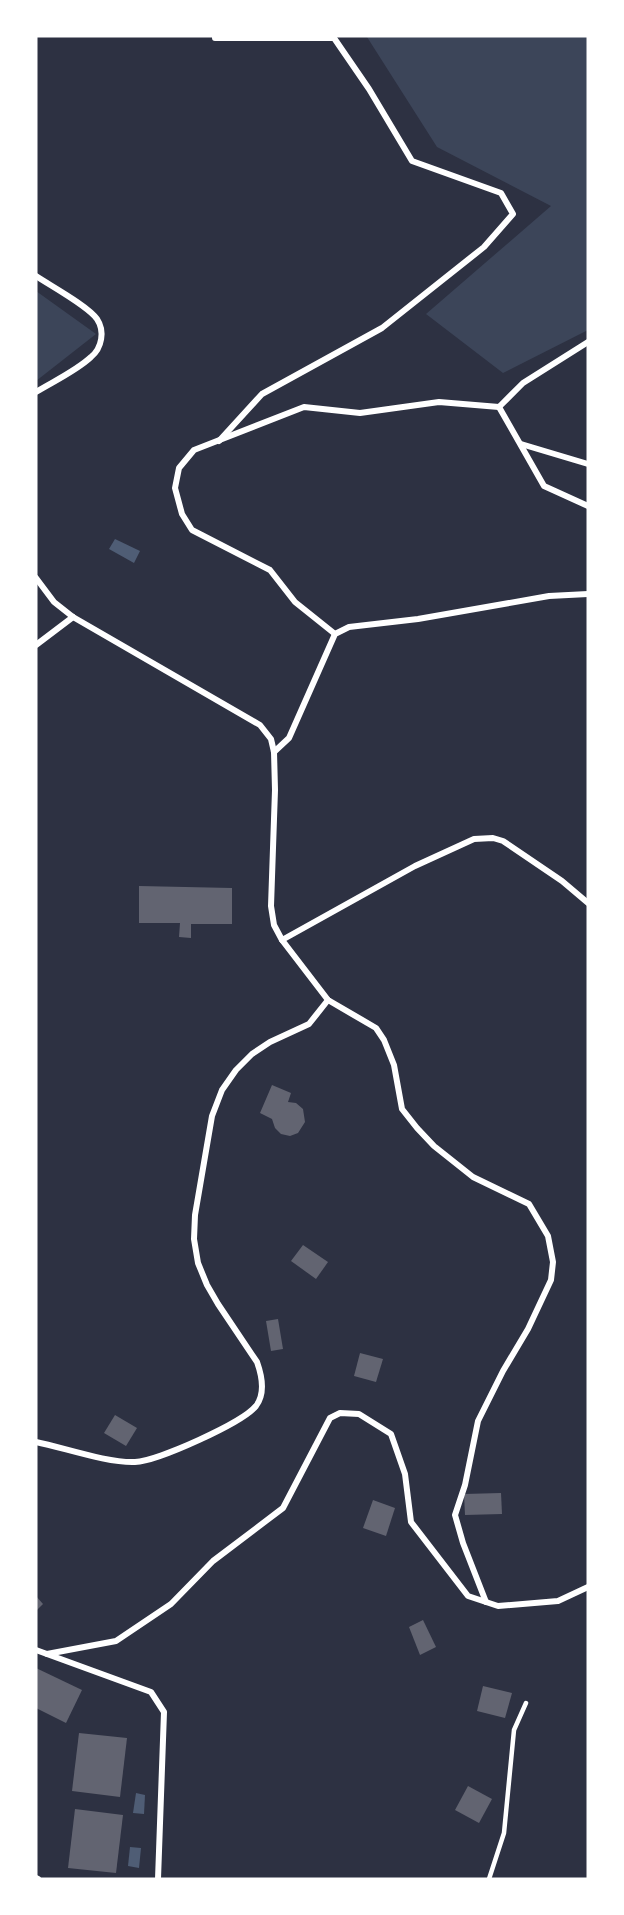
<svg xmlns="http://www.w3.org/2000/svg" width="624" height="1915" font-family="'Noto Sans',sans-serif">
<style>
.green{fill:#3c4559}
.water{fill:#4f5d75}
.building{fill:#626471}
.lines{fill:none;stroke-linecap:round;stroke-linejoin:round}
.service{stroke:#fff;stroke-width:4.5}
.minor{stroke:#fff;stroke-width:6}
</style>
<rect width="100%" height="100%" fill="#2d3142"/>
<g class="green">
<polygon points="362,36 588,36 588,330 503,373 426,314 551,206 437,147 367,37"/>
<polygon points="36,291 96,334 36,381"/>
</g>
<g class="water">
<polygon points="115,539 140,551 134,563 109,549"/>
<polygon points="136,1793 145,1795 144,1814 133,1813"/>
<polygon points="130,1847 141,1848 139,1868 128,1866"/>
</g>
<g class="building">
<polygon points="139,886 232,888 232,924 191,924 191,938 179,937 180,923 139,923"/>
<polygon points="272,1085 291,1093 288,1102 296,1103 303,1109 305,1122 298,1133 290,1136 281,1134 275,1128 272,1119 260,1113"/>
<polygon points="303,1245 328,1262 316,1279 291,1261"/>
<polygon points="278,1319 283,1349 271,1351 266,1321"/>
<polygon points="360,1353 383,1359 376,1382 354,1376"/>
<polygon points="115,1415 137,1428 126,1446 104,1433"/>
<polygon points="501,1493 502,1514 465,1515 464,1494"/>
<polygon points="373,1500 395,1508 386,1536 363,1528"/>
<polygon points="36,1596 43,1604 36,1611"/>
<polygon points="423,1620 436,1647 420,1655 409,1627"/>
<polygon points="36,1668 82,1690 66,1723 36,1708"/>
<polygon points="483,1686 512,1693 505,1718 477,1711"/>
<polygon points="79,1733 127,1738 120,1797 72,1791"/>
<polygon points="468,1786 492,1799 479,1823 455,1810"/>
<polygon points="75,1809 123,1815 116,1873 68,1868"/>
</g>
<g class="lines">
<polyline class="service" points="489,1879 504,1833 514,1730 526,1703"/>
<g class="minor">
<polyline points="215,36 215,38 334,38 369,89 412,161 501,193 513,214 484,247 382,328 262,394 219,441"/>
<path d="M36,276C51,286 88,306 97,319C105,331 102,348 91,357C76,371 54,381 36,392"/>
<polyline points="499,407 544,486 588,506"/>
<polyline points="521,444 588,464"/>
<polyline points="36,578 54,602 73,617 260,725 271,739 274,752 275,790 271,906 274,925 282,940 328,1000 376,1028 384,1040 394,1065 402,1109 417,1128 434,1146 473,1177 529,1204 548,1236 553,1262 551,1280 528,1329 503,1371 478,1421 465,1485 455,1515 463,1543 486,1602"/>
<polyline points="335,634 295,602 270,570 192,530 182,514 175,488 179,468 194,450 304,407 360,413 439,402 499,407 523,383 588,342"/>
<polyline points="36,645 73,617"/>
<polyline points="274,752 289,738 335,634 349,627 418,619 549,596 588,594"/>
<polyline points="282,940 415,866 474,839 493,838 503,841 562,881 588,903"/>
<path d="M36,1442C65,1448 107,1463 135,1462C158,1461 242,1423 256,1406C266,1393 262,1376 257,1362L218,1304L207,1285L198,1263L194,1239L195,1215L212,1116L222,1090L236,1070L252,1054L270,1042L309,1024L328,1000"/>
<polyline points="36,1650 151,1692 164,1712 158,1879"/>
<polyline points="47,1654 116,1641 171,1604 213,1561 283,1508 330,1418 340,1413 359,1414 391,1434 405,1474 411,1522 468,1596 498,1606 558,1601 588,1587"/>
<polyline points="36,1878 38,1879"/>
</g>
</g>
<rect width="624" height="1915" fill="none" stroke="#ffffff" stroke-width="75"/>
</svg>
